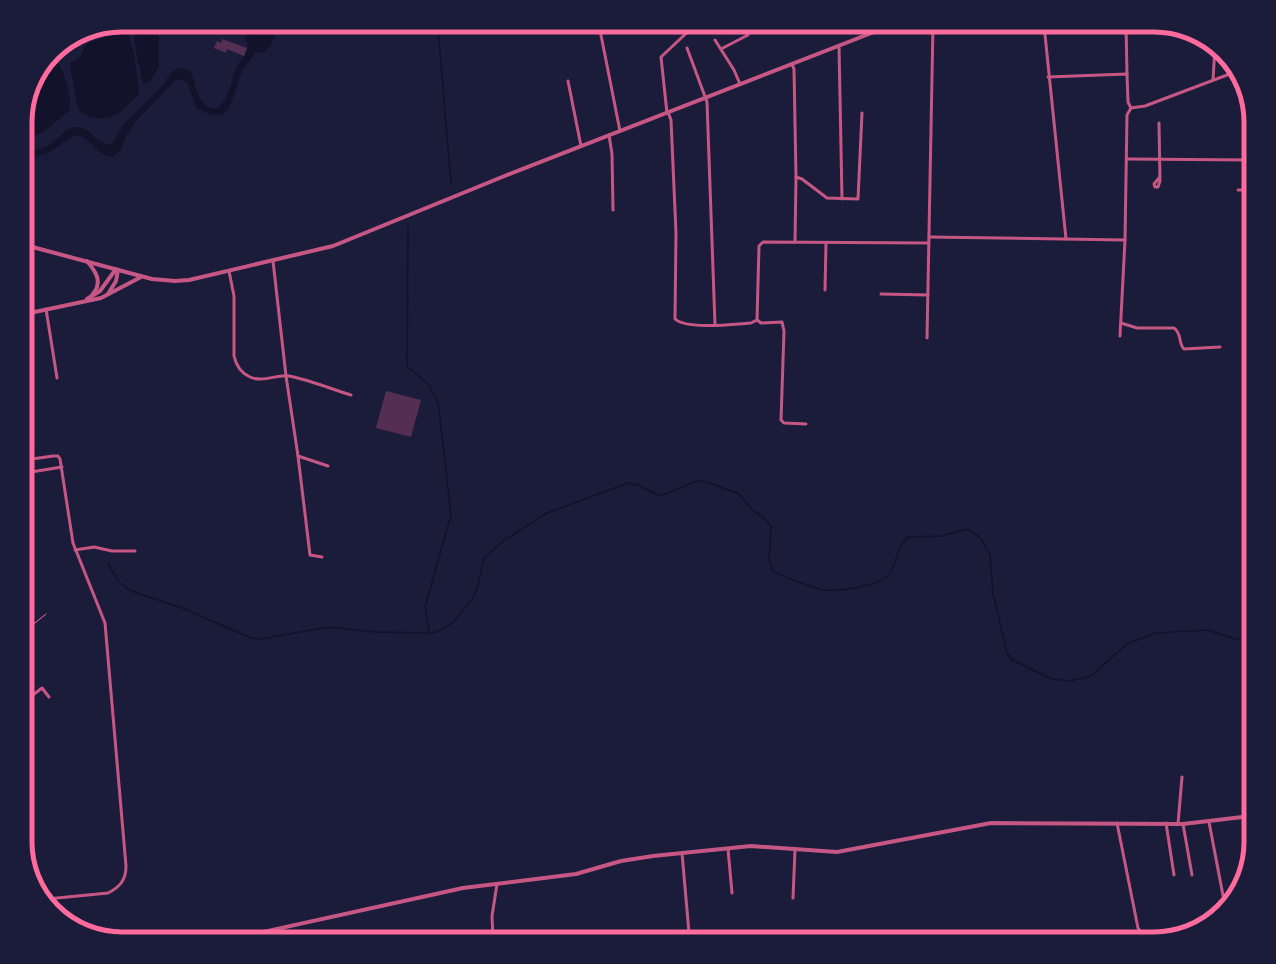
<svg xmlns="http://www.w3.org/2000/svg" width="1276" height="964" font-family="'IBM Plex Sans',sans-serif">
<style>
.water{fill:#12122b}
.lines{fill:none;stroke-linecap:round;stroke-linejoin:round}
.stream{stroke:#12122b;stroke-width:1.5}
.building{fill:#542f53}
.path{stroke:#ff6b9d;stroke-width:1}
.minor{stroke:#c65784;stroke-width:3}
.tertiary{stroke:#c65784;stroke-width:4}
.rim{fill:none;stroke:#ff6b9d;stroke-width:5}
</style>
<rect width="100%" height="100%" fill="#1b1b3a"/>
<g class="water">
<polygon points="140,25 156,25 159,40 158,52 159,67 149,82 144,84 142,81 134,40 136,27"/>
<path d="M249,25H274C277,36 272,46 263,53L255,52C252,61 243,67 240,76C230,102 234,126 197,109L187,82L177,79L135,122L125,138L121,150L113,157C98,158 91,136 75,135L48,153L25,159V153C34,152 41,149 49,145C57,140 67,126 77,127C92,127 96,146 112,144L123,125L161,87L172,72L179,68L189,70C195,79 195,93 202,101C223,126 231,83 235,71C239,63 245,56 248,47L246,38Z"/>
<path d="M125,30C133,37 139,83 139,94C125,107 118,120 97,118C90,117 83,115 78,109L70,65C72,60 79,59 82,54C84,50 84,47 88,43Z"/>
<path d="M48,62L59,64C65,77 73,96 69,111L42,133L25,138V115L35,79Z"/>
</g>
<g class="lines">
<g class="stream">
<polyline points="448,25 438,28 451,184"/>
<polyline points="408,226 407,366 428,384 438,402 451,515 425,607 429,632"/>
<path d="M108,564L119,582L131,591L185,609L251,638L261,639L328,627L375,632L430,633L437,632L451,624L472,600L478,585L484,558L503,541L547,513L628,483L638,485L660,496L697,481L707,482L739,494L752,510L762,516L771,526L769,560L773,571C780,576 817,589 825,590C841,591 878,587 889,574C898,563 896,545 909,537L941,536L966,529L973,532L981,539L990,555L993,593L1007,653L1012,660L1052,679L1071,681L1091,676L1127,644L1155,633L1207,630L1239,640L1251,641"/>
</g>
</g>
<g class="building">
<polygon points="74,39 77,47 54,55 58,49"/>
<polygon points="222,39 247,48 244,56 227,49 226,53 214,48 217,41 221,43"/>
<polygon points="386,391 421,400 411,437 376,428"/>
</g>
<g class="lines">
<g class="path">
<polyline points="25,631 46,614"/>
<polyline points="25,676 31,671"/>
</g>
<g class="minor">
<polyline points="599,25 620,131"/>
<polyline points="681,25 686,32"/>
<polyline points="1044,25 1066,239"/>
<polyline points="1126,25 1127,74"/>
<polyline points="95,30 104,28"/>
<polyline points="715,40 734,70 740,84"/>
<polyline points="1203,40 1204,47 1214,49"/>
<polyline points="839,46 842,199"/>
<polyline points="687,48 707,102 715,325"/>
<polyline points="721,49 748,35"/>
<polyline points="792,64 794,69 796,177 795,242"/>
<polyline points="1048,77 1127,74 1128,102 1131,108"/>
<polyline points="1213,80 1215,47"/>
<polyline points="568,81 581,146"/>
<polyline points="1131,108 1145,106 1235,72"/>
<path d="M668,112L671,120L676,233L675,319C687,330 735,324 751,323L757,320L761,323L782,322L784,331L781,420L784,423L806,424"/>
<polyline points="667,113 661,57 695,25"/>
<polyline points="609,135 612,154 613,210"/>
<polyline points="1127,159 1251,160"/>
<polyline points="796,177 802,179 827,198 858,199 862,113"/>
<polyline points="1159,178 1154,184 1155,187 1158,187 1160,181 1159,123"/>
<polyline points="1238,190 1251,190"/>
<polyline points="929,237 1125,240"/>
<polyline points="273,261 286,376 298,456 328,466"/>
<path d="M229,271L234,296V356C236,365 241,373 250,377C263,383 276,374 289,376C310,380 331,389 351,395"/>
<polyline points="825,290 826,243"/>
<polyline points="881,294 928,295"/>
<polyline points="46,309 57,378"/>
<polyline points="757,320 759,246 763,242 929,243"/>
<path d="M1121,323L1137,328H1174C1182,333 1178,343 1184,349L1220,347"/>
<polyline points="1120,336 1125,240 1127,115 1131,108"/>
<polyline points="927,338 933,25"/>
<polyline points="298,456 310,555 322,557"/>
<path d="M25,460L53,456H58L60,459L73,543L105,623L126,866C126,880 120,887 108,893L47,899"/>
<polyline points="25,473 62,467"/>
<polyline points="75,550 94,547 112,551 135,551"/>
<polyline points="25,701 42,688 49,697"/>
<polyline points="1209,822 1225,906"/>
<polyline points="1117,823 1138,928 1143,935 1153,939"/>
<polyline points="1166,823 1174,875"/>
<polyline points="1178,824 1182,777"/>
<polyline points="1183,824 1192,875"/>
<polyline points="728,849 732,893"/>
<polyline points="682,853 689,933"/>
<polyline points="793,898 795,850"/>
<polyline points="66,921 70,920 71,923"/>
<polyline points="493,939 492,916 497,884"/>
</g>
<g class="tertiary">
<polyline points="25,245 152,279 175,281 189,280 333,246 507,175 892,25"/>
<path d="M87,261C97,273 103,283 92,295"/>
<polyline points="108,294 116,281 118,270"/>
<polyline points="87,299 100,291 116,269"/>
<polyline points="25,314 101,298 141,277"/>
<polyline points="231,939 463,888 576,874 621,861 653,856 751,846 837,852 991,823 1183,824 1251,816"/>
</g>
</g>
<path d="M0 0H1276V964H0ZM122 32H1154A90 90 0 0 1 1244 122V842A90 90 0 0 1 1154 932H122A90 90 0 0 1 32 842V122A90 90 0 0 1 122 32Z" fill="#1b1b3a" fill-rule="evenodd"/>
<path class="rim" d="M122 32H1154A90 90 0 0 1 1244 122V842A90 90 0 0 1 1154 932H122A90 90 0 0 1 32 842V122A90 90 0 0 1 122 32Z"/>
</svg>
